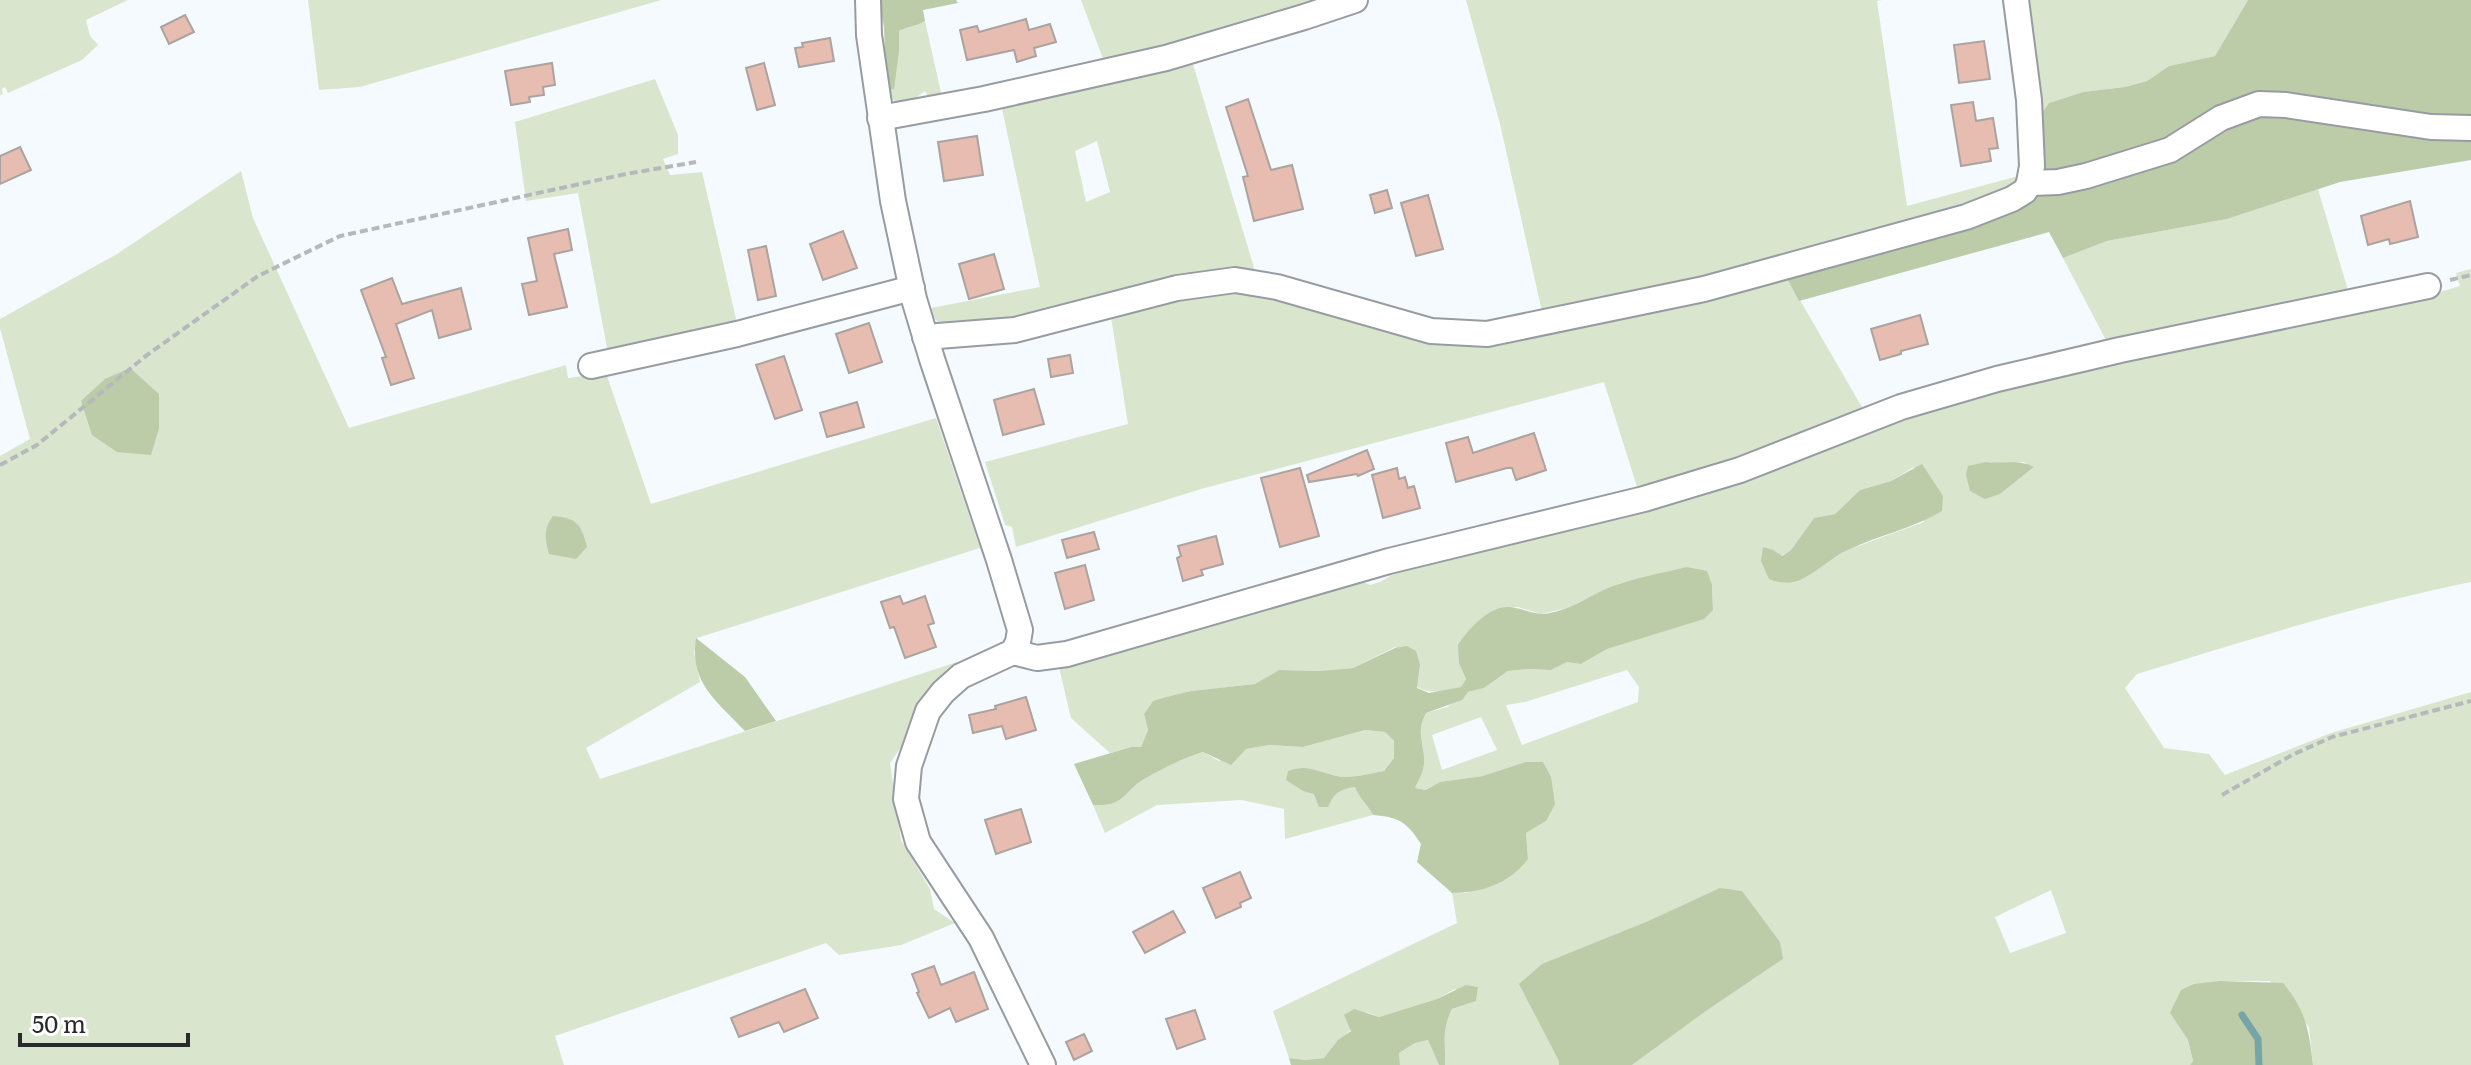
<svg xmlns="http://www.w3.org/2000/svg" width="2471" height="1065" font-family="Literata,serif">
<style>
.green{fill:#dae5ce;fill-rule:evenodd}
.forest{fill:#bccba8}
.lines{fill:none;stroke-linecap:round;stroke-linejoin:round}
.stream{stroke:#75a5a7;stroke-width:7}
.building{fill:#e6bdb0;stroke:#aba3a0;stroke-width:2}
.minor-casing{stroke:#979ca2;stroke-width:28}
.path{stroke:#b5b9bc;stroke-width:4;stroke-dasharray:8 4;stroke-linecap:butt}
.minor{stroke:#fff;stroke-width:24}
</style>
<rect width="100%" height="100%" fill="#f5fafe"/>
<g class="green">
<polygon points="0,0 128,0 86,20 90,36 98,45 82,60 8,93 5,87 2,89 3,94 0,95"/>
<polygon points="308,0 661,0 360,87 319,90"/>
<polygon points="1081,0 1325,0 1105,64"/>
<polygon points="1466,0 1882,0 1877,1 1907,206 2022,175 2016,185 1896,226 1770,258 1694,284 1543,316 1500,124"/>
<polygon points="2025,0 2248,0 2215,56 2169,66 2147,81 2125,87 2083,92 2049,103 2041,114"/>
<path d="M925,21L943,102L933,105L925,91C910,102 899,112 886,91L899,51V31C908,26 915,27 925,21Z"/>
<path d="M1192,61L1255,271L1030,316L940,324L935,319L931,308L1040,287L1001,104L1146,75ZM1097,141L1110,192L1086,202L1075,151Z"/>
<polygon points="655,79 678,135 678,154 663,159 670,175 702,172 737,323 608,353 578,193 526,201 515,122"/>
<polygon points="241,171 253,218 349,428 566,365 568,378 606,373 651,504 936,418 980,548 697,638 694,653 700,682 586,748 600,779 957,662 917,713 911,733 890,763 901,840 930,889 934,909 955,923 901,945 839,955 826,943 555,1036 564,1065 0,1065 0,456 30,439 0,328 0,319 117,254"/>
<polygon points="2318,189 2350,297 2109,346 2063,258 2107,241 2227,219"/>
<path d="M2471,269V582C2357,605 2248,640 2137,674L2125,688L2164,748L2209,754L2225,775L2331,733L2471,692V1065H2313L2309,1027L2270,981H2220L2170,1013L2188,1040L2193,1061L2190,1065H1632L1706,1011L1783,959L1721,888L1646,922L1559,1061V1065H1445C1446,1043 1441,1031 1452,1009L1476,1001L1455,989L1437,999L1379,1017L1366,1012C1353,1029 1338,1041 1324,1058L1305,1060L1289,1058L1273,1011L1457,923L1452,893H1466L1528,859L1526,833L1546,821L1483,776L1440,782L1424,790L1415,788C1432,759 1412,740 1426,713L1447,707L1468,692L1484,688L1508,671L1529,669L1551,670L1567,662L1581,664L1607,649L1670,629L1713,609L1712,585L1686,567L1616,585L1567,608L1541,614L1518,607L1500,608L1486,616L1465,635L1459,662L1466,679L1461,687C1444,691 1433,695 1417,687L1420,665L1395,647L1353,668L1320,671L1279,670L1255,684L1191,691L1166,697L1153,701L1144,714L1148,730L1141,747H1131L1110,753L1071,718L1058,663L1160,633L1363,582L1370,585L1380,582L1397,572L1459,555L1971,392L2440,292L2460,286L2456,273ZM1986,462L2003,464L2024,462L2033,468L2000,494ZM1914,467L1924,522L1850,549L1824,563L1781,556L1791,550L1814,518L1835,514L1860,490L1891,481ZM1627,670L1639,687L1638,702L1522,745L1506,705L1525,702ZM1481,717L1497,750L1442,770L1432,735ZM2051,890L2066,933L2010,953L1995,917Z"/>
<polygon points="1786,276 1866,414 1784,446 1638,490 1604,382 1201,489 1016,547 1012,527 1005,525 985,462 1128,424 1110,311 1231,285 1451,340"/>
<path d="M1365,730L1385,732L1394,741V758L1384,771C1372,773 1358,777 1345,777C1324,776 1310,762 1288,771C1303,792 1307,793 1332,798L1341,789L1355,787C1359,798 1367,804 1373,815L1285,839L1284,809L1242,800L1157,805L1105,833L1093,805C1127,807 1122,791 1146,778C1164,768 1183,758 1203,752L1219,761L1246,749L1269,745L1303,747Z"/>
<polygon points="1428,1040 1439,1065 1400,1065 1399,1053 1415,1043"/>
</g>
<g class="forest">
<path d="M879,0H956L958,3L923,10L925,21C915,27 908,26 899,31V51L894,89L886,91L884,27Z"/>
<polygon points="2248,0 2471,0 2471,160 2340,182 2227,219 2107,241 2063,258 2049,232 1799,301 1786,276 2016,205 2041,114 2049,103 2083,92 2125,87 2147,81 2169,66 2215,56"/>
<polygon points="130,368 159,394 159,428 151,455 117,452 92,435 81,401 105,379"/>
<path d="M1986,462C2002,464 2020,459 2034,467L2000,494L1985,499L1970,491L1966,475L1968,466Z"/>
<path d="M1922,464L1943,496L1942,511C1912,529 1879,535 1848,550C1832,557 1814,574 1800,580C1789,584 1779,583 1769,579L1761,561L1763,547L1773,550L1782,556L1791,550L1814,518L1835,514L1860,490L1891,481Z"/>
<path d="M553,516C577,518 581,524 587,547L576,559L549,554C545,539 543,529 553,516Z"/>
<path d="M1686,567L1707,571L1712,585L1713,610L1704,619L1607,649L1581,664L1567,662L1551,670L1529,669L1508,671L1484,688L1468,692L1462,700L1426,713C1417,731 1422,739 1424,757C1425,769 1420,778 1415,788L1425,790L1440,782L1483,776L1526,762H1543L1551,777L1555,804L1546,821L1526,833L1528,859C1508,884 1484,892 1452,893L1417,862L1421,844C1407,822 1399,817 1373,815C1367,804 1359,798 1355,787C1340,789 1334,793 1328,807H1319L1314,794L1303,791L1286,780L1288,771C1310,762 1324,776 1345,777C1358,777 1372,773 1384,771L1394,758V741L1385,732L1365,730L1303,747L1269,745L1246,749L1231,765L1203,752C1183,758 1164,768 1146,778C1122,791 1127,807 1093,805L1074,764L1131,747H1141L1148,730L1144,714L1153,701L1166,697L1191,691L1255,684L1279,670L1320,671L1353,668L1395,648L1407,646L1416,651L1420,665L1417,688L1429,693L1461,687L1466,679L1459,663L1458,645C1467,631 1483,613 1500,608C1515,604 1529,614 1543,614C1568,612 1590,595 1613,586C1636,578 1662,573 1686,567Z"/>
<path d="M696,638L745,677L776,721L745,731C717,701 689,683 696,638Z"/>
<polygon points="1720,888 1742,891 1780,942 1783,959 1706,1011 1632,1065 1559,1065 1559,1061 1519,984 1542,964 1646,922"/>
<path d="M2220,981L2283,983C2306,1010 2309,1031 2313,1065H2190L2193,1061L2188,1040L2170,1013L2181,990L2194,984Z"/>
<path d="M1466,985L1478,987L1476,1001L1452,1009C1441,1031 1446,1044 1445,1065H1439L1428,1040L1415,1043L1399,1053L1400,1065H1291L1289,1058L1305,1060L1324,1058L1338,1040L1351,1031L1344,1015L1354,1009L1379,1017L1437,999Z"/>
</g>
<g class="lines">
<polyline class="stream" points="2242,1015 2258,1039 2259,1065"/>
</g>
<g class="building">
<polygon points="185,15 194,32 169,44 161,27"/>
<polygon points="1026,19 1029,30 1050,24 1056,42 1034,48 1036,56 1017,62 1014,50 967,60 960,30 977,26 979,32"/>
<polygon points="830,38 834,61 799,67 795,48 803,47 802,43"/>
<polygon points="1984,41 1990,79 1959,83 1954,45"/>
<polygon points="552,63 555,85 543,87 544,95 529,97 530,102 511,105 505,71"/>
<polygon points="764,63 775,105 757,110 746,68"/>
<polygon points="1248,99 1271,170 1292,165 1303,209 1254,221 1243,177 1248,176 1226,107"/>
<polygon points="1973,102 1976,121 1993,118 1998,148 1989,149 1991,161 1961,166 1951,105"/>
<polygon points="977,136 983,175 944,181 938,142"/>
<polygon points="20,147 31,170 0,184 0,156"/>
<polygon points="1387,190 1392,208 1375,213 1370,195"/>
<polygon points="1428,195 1443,249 1416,256 1401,203"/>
<polygon points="2410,201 2418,237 2390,244 2389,239 2368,245 2361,216"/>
<polygon points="568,229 572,250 554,254 567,307 529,315 522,284 537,281 528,238"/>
<polygon points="843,231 857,268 823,280 810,244"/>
<polygon points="766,246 776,296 758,300 748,250"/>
<polygon points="994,254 1004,289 969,299 959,264"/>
<polygon points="392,278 402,304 461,288 471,329 439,338 432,310 396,324 414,378 391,385 382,358 386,357 361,290"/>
<polygon points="1920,315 1928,344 1901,351 1901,354 1880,360 1871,329"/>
<polygon points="869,323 882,362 849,373 836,334"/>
<polygon points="1070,355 1073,373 1051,377 1048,359"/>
<polygon points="784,356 802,410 775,419 756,365"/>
<polygon points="1034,389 1044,424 1003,435 994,400"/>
<polygon points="857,402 864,427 827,437 820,413"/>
<polygon points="1534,433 1546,470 1516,480 1512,468 1507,468 1456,482 1446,443 1468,437 1473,453"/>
<polygon points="1367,450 1374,469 1358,476 1357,474 1309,482 1307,475"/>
<polygon points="1300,468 1319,536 1280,547 1261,478"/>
<polygon points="1397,468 1399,479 1405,477 1408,488 1414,486 1420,508 1383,518 1372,475"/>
<polygon points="1094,532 1099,549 1067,558 1062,540"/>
<polygon points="1216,536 1223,564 1201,570 1203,575 1183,581 1177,558 1181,556 1178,546"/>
<polygon points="1085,565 1094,600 1065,609 1055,573"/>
<polygon points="900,596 903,604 925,596 934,623 928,625 936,647 905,658 894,627 890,628 881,602"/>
<polygon points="1026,697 1036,730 1006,739 1002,726 973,733 969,715 996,709 995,706"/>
<polygon points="1021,809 1031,842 996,854 985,820"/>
<polygon points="1240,872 1251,898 1240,903 1241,907 1216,918 1203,888"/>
<polygon points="1173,911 1185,932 1145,953 1133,932"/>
<polygon points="934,966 941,985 974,972 988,1009 956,1022 950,1008 929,1018 917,993 919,992 912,974"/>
<polygon points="805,989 818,1018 784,1032 779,1022 739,1037 731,1018"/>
<polygon points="1195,1010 1205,1039 1177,1049 1166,1019"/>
<polygon points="1084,1034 1092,1051 1074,1060 1066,1042"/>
</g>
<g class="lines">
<defs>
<g id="minor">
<polyline points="868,0 869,35 893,201 914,299 932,359 999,560 1020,630 1018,642 1013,652 961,676 943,692 928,711 909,766 906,799 918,842 981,938 1043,1065"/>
<polyline points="880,118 984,99 1166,58 1304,17 1355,0"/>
<polyline points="2029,183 2058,182 2086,176 2170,150 2221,118 2259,104 2286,105 2431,127 2471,128"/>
<polyline points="925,337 1015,330 1177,288 1235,280 1277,287 1431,331 1487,334 1704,289 1966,217 2012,199 2025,191 2029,183 2032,166 2029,100 2016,0"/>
<polyline points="591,366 737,334 912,288"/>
<polyline points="1013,652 1037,658 1067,654 1389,561 1644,499 1740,470 1901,407 1997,379 2120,350 2428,286"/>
</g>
</defs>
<use href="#minor" class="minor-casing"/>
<g class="path">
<polyline points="2450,280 2471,275"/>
<polyline points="0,465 37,445 147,355 258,276 340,236 626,174 696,162"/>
<polyline points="2222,795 2292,755 2332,737 2471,701"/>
</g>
<use href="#minor" class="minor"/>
</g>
<path d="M20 1033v12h168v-12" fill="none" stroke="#282a2c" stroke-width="4"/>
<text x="32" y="1033" font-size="24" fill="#282a2c" stroke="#ffffff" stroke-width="6" paint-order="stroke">50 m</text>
</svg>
